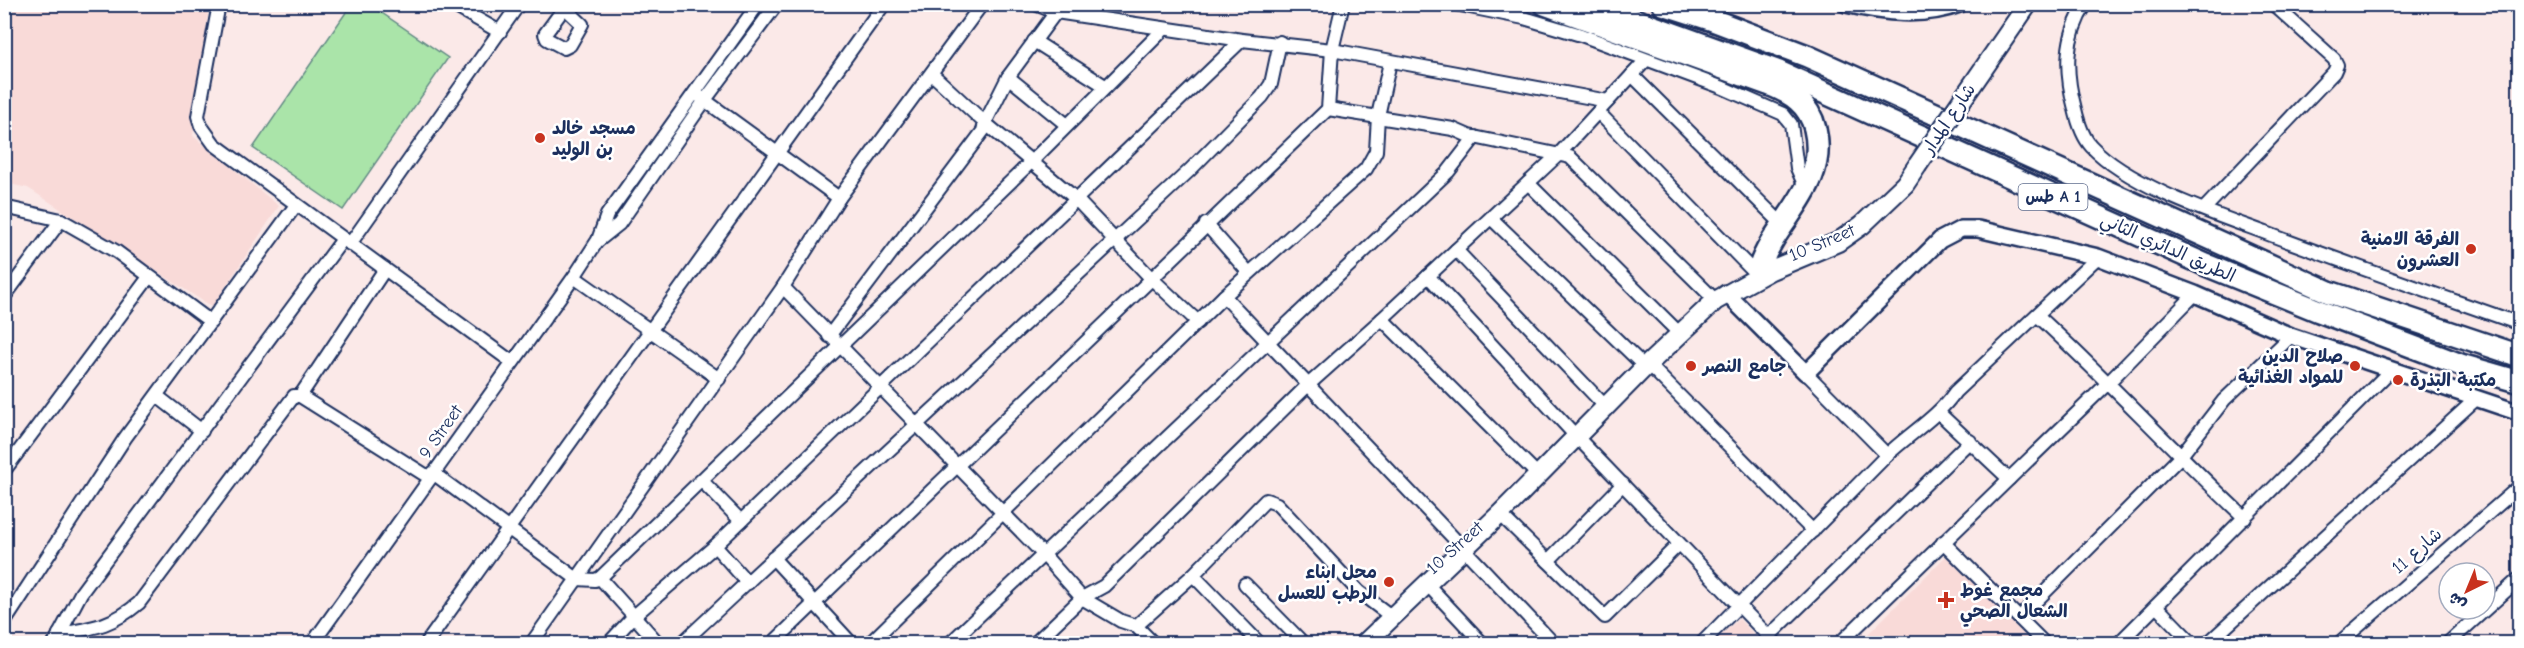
<svg xmlns="http://www.w3.org/2000/svg" width="2524" height="648" font-family="'Comic Neue','Playpen Sans Arabic',sans-serif">
<style>
.built{fill:#f9dad8}
.green{fill:#aae4a9;stroke:#628a84;stroke-width:1.5}
.lines{fill:none;stroke-linecap:round;stroke-linejoin:round}
.minor-casing{stroke:#1b2f5e;stroke-width:16}
.tertiary-casing{stroke:#1b2f5e;stroke-width:20}
.secondary-casing{stroke:#1b2f5e;stroke-width:22}
.trunk-casing{stroke:#1b2f5e;stroke-width:26}
.minor{stroke:#fff;stroke-width:12}
.tertiary{stroke:#fff;stroke-width:15}
.secondary{stroke:#fff;stroke-width:18}
.trunk{stroke:#fff;stroke-width:21}
.secondary-bridge-casing{stroke:#1b2f5e;stroke-width:22;stroke-linecap:butt}
.secondary-bridge{stroke:#fff;stroke-width:18}
.poi-dot{fill:#c8321e;stroke:#fff;stroke-width:2}
.labels{text-anchor:middle;dominant-baseline:central;stroke-width:5;stroke-linejoin:round;paint-order:stroke}
.shield{fill:#fff;stroke:#5f6d8e;stroke-width:1.5}
.shield-label{font-size:16px;font-weight:bold;fill:#1b2f5e}
.street-label{font-size:18px;fill:#1b2f5e;stroke:#fff}
.poi-label{font-size:18px;font-weight:bold;fill:#1b2f5e;stroke:#fff;text-anchor:start}
</style>
<rect width="100%" height="100%" fill="#fbe9e8"/>
<filter id="ink" filterUnits="userSpaceOnUse"><feTurbulence type="fractalNoise" baseFrequency=".0167" numOctaves="2"/><feDisplacementMap in="SourceGraphic" scale="12" xChannelSelector="R" yChannelSelector="G"/><feConvolveMatrix kernelMatrix="1 2 1 2 8 2 1 2 1" color-interpolation-filters="sRGB"/></filter>
<g filter="url(#ink)">
<g class="built">
<polygon points="5,5 209,5 193,136 279,206 212,307 28,188 5,183"/>
<polygon points="1946,556 2032,643 1859,643"/>
<polygon points="1739,619 1762,643 1713,643"/>
</g>
<polygon class="green" points="351,5 370,5 448,58 343,210 253,148"/>
<g class="lines">
<defs>
<g id="minor">
<polyline points="219,4 198,116 201,126 214,144 512,362"/>
<polyline points="451,4 500,32"/>
<polyline points="1035,4 1056,12 1242,40 1332,50 1608,101"/>
<polyline points="1455,4 1524,18 1581,35 1721,87 1783,114 1791,124 1797,168 1806,189"/>
<path d="M2086,4C2064,37 2065,72 2075,109C2078,122 2082,136 2091,146C2129,186 2214,214 2266,233C2350,265 2435,294 2520,324"/>
<polyline points="565,8 582,24 570,45 564,48 547,39 545,34 567,4"/>
<polyline points="1034,41 1105,86"/>
<polyline points="932,74 985,123 1075,198 1150,277 1198,322"/>
<polyline points="1632,75 1783,225"/>
<polyline points="1008,77 1067,125"/>
<polyline points="699,96 839,198"/>
<polyline points="1328,109 1453,129 1469,136 1570,157 1712,297"/>
<polyline points="1598,112 1754,272"/>
<polyline points="1528,183 1676,330"/>
<polyline points="4,207 61,220 117,252 211,322"/>
<polyline points="2204,209 2334,72 2337,65 2334,59 2273,4"/>
<polyline points="1491,218 1642,364"/>
<polyline points="1206,224 1249,273"/>
<polyline points="599,240 619,224 705,100 777,4"/>
<polyline points="350,244 519,4"/>
<polyline points="1456,250 1604,405"/>
<polyline points="1428,276 1574,434 1776,644"/>
<polyline points="574,277 719,379"/>
<polyline points="783,287 1044,555 1082,598 1121,621 1136,626 1154,644"/>
<polyline points="1224,296 1554,644"/>
<polyline points="4,297 61,220"/>
<path d="M2037,315C2109,381 2174,452 2245,518"/>
<polyline points="1382,319 1535,472"/>
<polyline points="829,336 983,131 985,123 1008,77 1056,12"/>
<polyline points="1648,364 1813,531"/>
<polyline points="1806,373 1887,455"/>
<polyline points="157,396 202,431"/>
<polyline points="300,396 385,269"/>
<polyline points="1938,412 2009,479"/>
<polyline points="4,471 149,277"/>
<polyline points="433,473 577,579 595,580 600,578 1031,162 1164,29"/>
<polyline points="702,481 741,521"/>
<polyline points="1500,514 1605,617 1679,544"/>
<polyline points="1943,542 2045,644"/>
<polyline points="715,546 748,583"/>
<polyline points="773,558 852,644"/>
<polyline points="1548,561 1623,484"/>
<polyline points="1193,575 1260,644"/>
<polyline points="600,578 659,644"/>
<polyline points="1426,583 1483,644"/>
<polyline points="1245,584 1304,644"/>
<polyline points="2156,606 2193,644"/>
<polyline points="2019,618 2180,457 2224,400 2291,336"/>
<polyline points="4,623 125,438 296,205"/>
<polyline points="1136,626 1193,575 1266,500 1277,504 1359,592 1392,617"/>
<path d="M59,634C93,628 112,626 139,603L294,396H300L430,478"/>
<polyline points="1769,636 1970,441"/>
<polyline points="54,644 81,593 343,239"/>
<polyline points="312,644 574,277 598,240 607,215 758,4"/>
<polyline points="426,644 884,4"/>
<polyline points="531,644 783,287 839,198 982,4"/>
<polyline points="608,644 634,616 715,546 1242,40"/>
<polyline points="681,644 1190,170 1262,97 1271,84 1280,42"/>
<polyline points="772,644 1328,109 1332,50 1343,4"/>
<polyline points="869,644 1224,296 1366,169 1376,151 1378,116 1390,62"/>
<polyline points="949,644 1448,172 1475,137"/>
<polyline points="1034,644 1082,598 1104,586 1308,385 1382,319 1558,155 1646,60"/>
<path d="M1701,644L1887,455C1909,434 1938,417 1955,392L2098,257"/>
<polyline points="1839,644 2110,381 2195,294"/>
<polyline points="2118,644 2390,371"/>
<polyline points="2207,644 2476,399"/>
<polyline points="2338,644 2520,486"/>
<polyline points="2447,644 2520,578"/>
</g>
<g id="tertiary">
<path d="M1846,4C1884,13 1923,18 1960,4"/>
<polyline points="1726,293 1806,373 1940,240 1961,229 1978,229 2098,257 2195,294 2291,336 2520,413"/>
</g>
<g id="secondary">
<polyline points="1966,94 2028,4"/>
<polyline points="1364,644 1500,514 1644,368 1715,301 1771,270 1838,242 1862,225 1905,184 1917,166"/>
</g>
<g id="trunk">
<path d="M1545,4L1768,84C1791,93 1809,103 1815,129C1829,187 1775,219 1759,269"/>
<polyline points="1590,4 1779,72 2206,265 2319,311 2461,365 2520,382"/>
<polyline points="1663,4 1710,19 1807,56 2329,292 2520,356"/>
</g>
</defs>
<use href="#minor" class="minor-casing"/>
<use href="#tertiary" class="tertiary-casing"/>
<use href="#secondary" class="secondary-casing"/>
<use href="#trunk" class="trunk-casing"/>
<use href="#minor" class="minor"/>
<use href="#tertiary" class="tertiary"/>
<use href="#secondary" class="secondary"/>
<use href="#trunk" class="trunk"/>
<defs>
<polyline id="secondary-bridge" points="1917,166 1966,94"/>
</defs>
<use href="#secondary-bridge" class="secondary-bridge-casing"/>
<use href="#secondary-bridge" class="secondary-bridge"/>
</g>
</g>
<g class="poi-dot">
<circle cx="540" cy="138" r="6"/>
<circle cx="2471" cy="249" r="6"/>
<circle cx="1691" cy="366" r="6"/>
<circle cx="2355" cy="366" r="6"/>
<circle cx="2398" cy="380" r="6"/>
<circle cx="1389" cy="582" r="6"/>
<path d="M1943 591h6v6h6v6h-6v6h-6v-6h-6v-6h6z"/>
</g>
<g class="labels">
<rect class="shield" x="2018.5" y="184" width="69" height="26" rx="4.5"/>
<g class="shield-label">
<text x="2053" y="197">طس A 1</text>
</g>
<g class="street-label">
<text transform="translate(1949 119) rotate(-56)">شارع المدار</text>
<text transform="translate(1822 243) rotate(-23)">10 Street</text>
<text transform="translate(2168 248) rotate(24)">الطريق الدائري الثاني</text>
<text transform="translate(441 432) rotate(-55)">9 Street</text>
<text transform="translate(1455 548) rotate(-42)">10 Street</text>
<text transform="translate(2417 551) rotate(-41)">شارع 11</text>
</g>
<g class="poi-label">
<text x="552" y="128">مسجد خالد<tspan x="552" dy="21">بن الوليد</tspan></text>
<text x="2459" y="239" text-anchor="end">الفرقة الامنية<tspan x="2459" dy="21">العشرون</tspan></text>
<text x="2343" y="356" text-anchor="end">صلاح الدين<tspan x="2343" dy="21">للمواد الغذائية</tspan></text>
<text x="1703" y="366">جامع النصر</text>
<text x="2410" y="380">مكتبة البذرة</text>
<text x="1377" y="572" text-anchor="end">محل ابناء<tspan x="1377" dy="21">الرطب للعسل</tspan></text>
<text x="1960" y="590">مجمع غوط<tspan x="1960" dy="21">الشعال الصحي</tspan></text>
</g>
</g>
<rect width="2524" height="648" fill="none" stroke="#fff" stroke-width="24"/>
<rect x="12" y="12" width="2500" height="624" fill="none" stroke="#1b2f5e" stroke-width="2" filter="url(#ink)"/>
<g transform="translate(2467 591) rotate(223)"><circle r="28" fill="#ffffff" stroke="#a4acbf" stroke-width="1.5"/>
<path d="M0-4.5L10 22L0 15L-10 22Z" fill="#c8321e"/>
<text y="-9" font-size="16" font-weight="bold" text-anchor="middle" fill="#1b2f5e">ش</text>
</g>
</svg>
